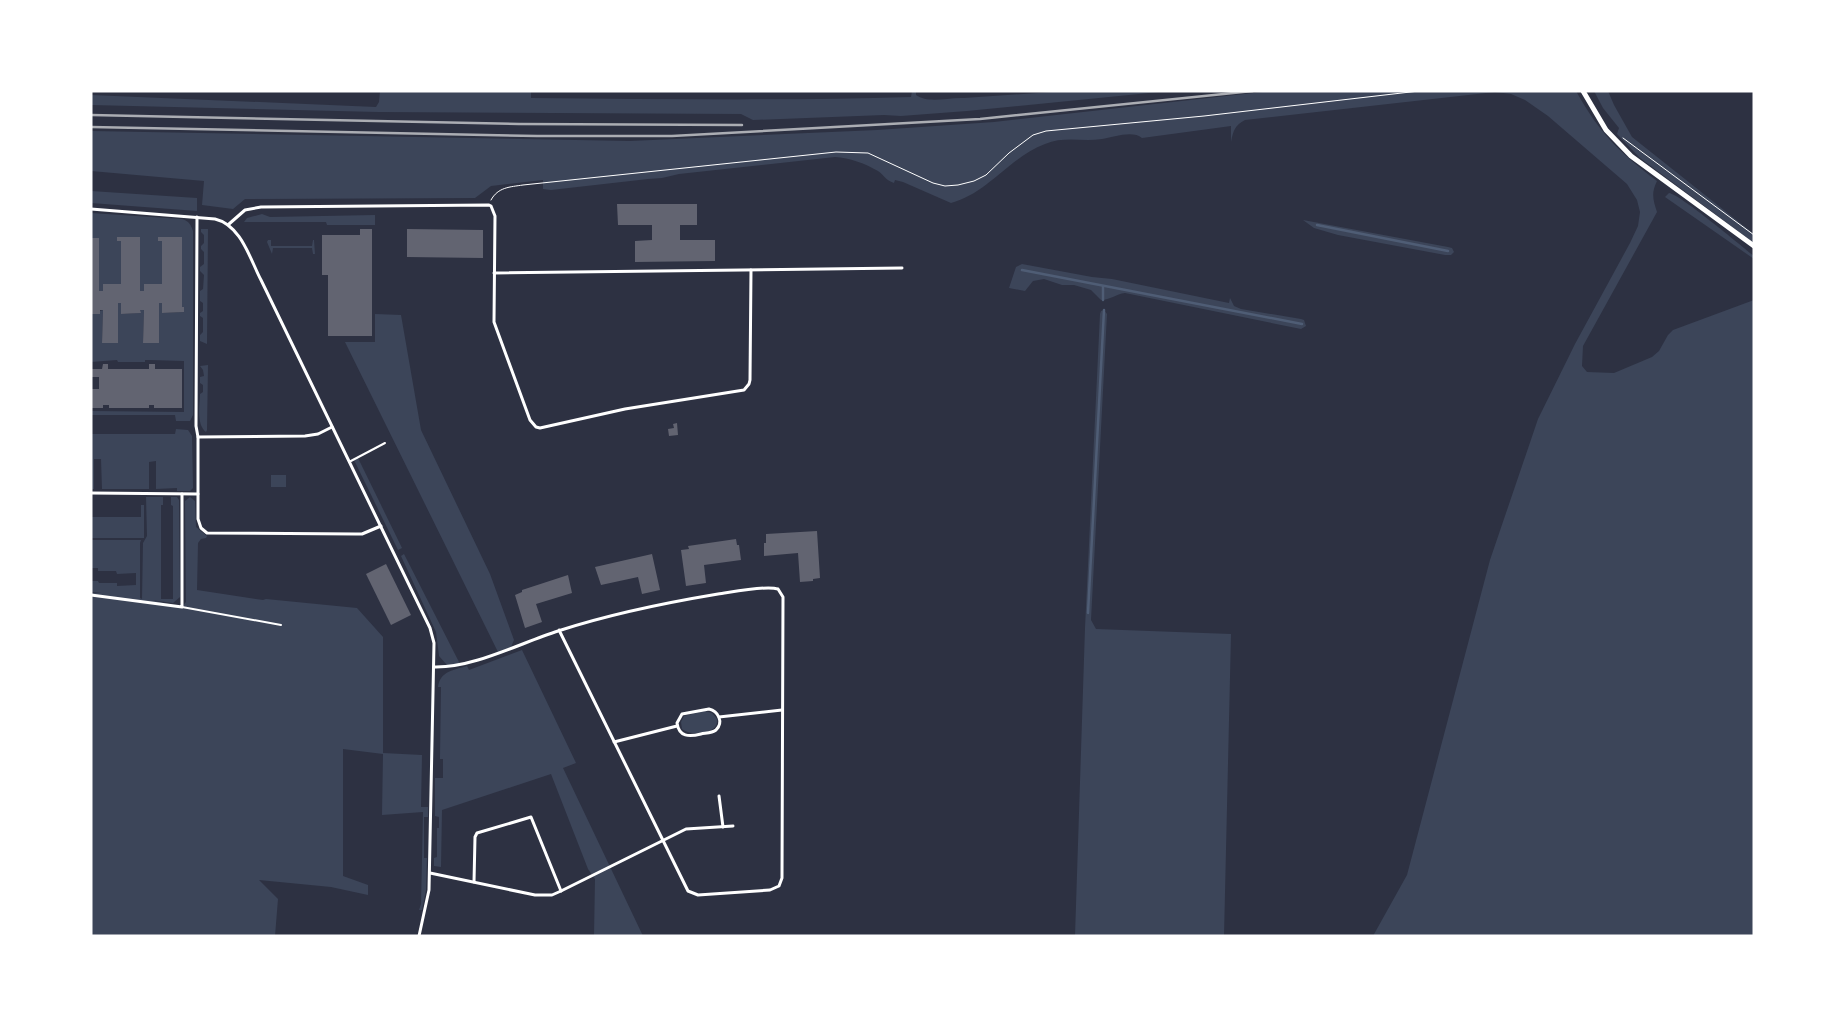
<svg xmlns="http://www.w3.org/2000/svg" width="1845" height="1027" font-family="Signika,sans-serif">
<style>
.green{fill:#3c4559}
.lines{fill:none;stroke-linecap:round;stroke-linejoin:round}
.stream{stroke:#4f5d75;stroke-width:2.5}
.building{fill:#626471}
.path{stroke:#fff;stroke-width:1}
.service{stroke:#fff;stroke-width:2}
.minor{stroke:#fff;stroke-width:3}
.secondary{stroke:#fff;stroke-width:5}
.rail{stroke:#abadb3;stroke-width:2.5}
</style>
<rect width="100%" height="100%" fill="#2d3142"/>
<g class="green">
<path d="M380,91H531V98C658,99 785,101 911,97L912,91H916V95C929,104 948,97 964,98L1066,91H1169L967,111L901,116L884,115L753,120L741,114L378,112L91,105V95L376,107L379,102Z"/>
<path d="M1271,91H1576C1600,134 1619,152 1657,181C1651,193 1653,200 1657,212L1583,346L1582,366L1587,372L1614,373L1652,357L1659,351L1668,335L1673,330L1754,300V936H1373L1407,875L1490,560L1538,419L1575,344L1630,243L1638,226L1640,212L1637,200L1627,184L1548,116L1525,100L1511,94L1495,92L1245,120C1235,125 1233,131 1231,142V126L1142,138C1133,130 1113,137 1102,139C1082,142 1064,136 1045,144C1010,157 987,194 951,203L903,182L895,180L894,183C885,180 885,176 878,171C864,163 850,158 835,157L679,174L662,178L648,179L551,190L543,189V180L491,186L475,198L245,199L233,209L202,205L204,181L91,171V131L630,141L877,130L994,122Z"/>
<polygon points="1594,91 1608,91 1614,105 1632,137 1754,234 1754,243 1640,158 1617,134 1619,128 1603,108"/>
<polygon points="91,191 197,198 197,211 91,203"/>
<path d="M1669,193C1681,195 1740,245 1754,256V259L1665,197Z"/>
<path d="M91,213L182,219C189,221 191,225 193,231V415L190,421H176L175,415H91V411L184,412V361L150,360H145V362H118L117,360L91,362V314L103,310L102,343L118,303H121V314L140,313V310H144L143,343H158L159,303H162V313L184,312V308L182,307V237L162,241V284H144V291H140V238H118L121,241V284H103V291H99V238H91Z"/>
<polygon points="262,214 270,217 375,215 375,225 327,225 326,222 244,222 247,218"/>
<polygon points="1303,220 1448,247 1452,248 1454,252 1451,255 1445,255 1338,235 1314,228"/>
<polygon points="201,229 208,229 207,344 200,341 200,335 203,332 203,318 200,316 200,313 203,311 203,303 200,301 200,291 203,289 204,275 200,271 200,267 204,264 204,252 201,249 201,246 204,243 204,235 201,232"/>
<polygon points="268,240 271,240 271,246 312,246 313,240 314,240 315,254 313,254 312,248 273,248 272,254 267,242"/>
<path d="M1022,264L1092,277L1112,279L1229,303L1230,298L1234,306L1241,309L1301,319L1304,320L1306,326L1301,329L1125,293C1116,294 1110,300 1101,300L1091,290L1074,285H1062L1044,279L1033,281L1025,291L1009,288L1016,267Z"/>
<polygon points="1104,310 1107,314 1091,620 1096,629 1231,634 1224,936 1075,936 1085,628 1100,314 1101,311"/>
<polygon points="375,314 401,315 421,430 490,574 514,640 511,647 498,652 345,342 375,342"/>
<path d="M208,365L207,430L206,432C196,424 200,406 200,394L203,392V385L200,383V377L204,376L203,370L200,366Z"/>
<polygon points="176,429 188,430 192,436 193,488 190,491 177,491 177,488 156,489 156,461 149,462 149,489 102,489 101,459 94,459 94,489 91,489 91,434 175,434"/>
<polygon points="358,458 402,548 398,550 354,460"/>
<rect x="271" y="475" width="15" height="12"/>
<polygon points="146,497 163,497 163,505 161,505 161,599 173,599 173,506 171,505 171,497 177,497 179,500 180,597 173,603 151,600 182,607 186,602 185,501 190,497 195,501 196,527 207,536 206,538 201,539 198,543 197,590 263,600 266,599 357,608 383,637 383,753 422,755 421,807 428,807 428,817 424,817 424,858 427,858 426,890 422,910 419,910 421,904 423,812 382,815 383,754 343,749 343,876 368,885 368,895 331,887 259,880 278,899 275,936 91,936 91,593 102,593 91,592 91,581 98,581 99,583 117,583 117,586 136,585 136,573 117,574 116,571 98,571 98,568 91,568 91,540 141,540 140,543 140,598 142,599 143,543 147,536"/>
<polygon points="141,505 144,505 144,538 91,538 91,517 141,517"/>
<polygon points="404,554 460,664 447,665 439,656 436,632 401,556"/>
<path d="M522,650L576,763L563,768L643,936H594L595,879L588,869L551,774L442,810L441,867L434,866V858L437,857V828H439V817L435,816V778H443V759H440V756L441,687H438C440,671 454,670 467,666L469,670Z"/>
<path d="M705,711L712,713L717,719C717,722 717,725 715,727C708,735 689,735 682,729L681,722L684,716Z"/>
</g>
<g class="lines">
<g class="stream">
<polyline points="1317,225 1448,251"/>
<polyline points="1022,270 1302,324"/>
<polyline points="1103,286 1103,300"/>
<polyline points="1088,613 1104,310"/>
</g>
</g>
<g class="building">
<polygon points="617,204 697,204 697,225 680,225 680,240 715,240 715,261 635,262 635,241 652,240 652,225 618,225"/>
<polygon points="360,229 372,229 372,336 328,336 328,275 322,275 322,235 360,235"/>
<polygon points="407,229 483,230 483,258 407,257"/>
<polygon points="117,237 140,237 140,291 144,291 144,284 162,284 162,241 158,241 158,237 182,237 182,307 184,307 184,312 162,313 162,303 159,303 159,343 143,343 144,310 140,310 141,313 121,314 121,303 118,303 118,343 102,343 103,310 100,310 100,314 91,314 91,238 99,238 99,291 103,291 103,284 121,284 121,241 117,241"/>
<polygon points="103,364 108,364 108,369 149,369 149,364 155,364 155,369 182,369 182,408 154,408 154,405 149,405 149,408 109,408 109,405 103,405 103,408 91,408 91,389 99,389 99,377 91,377 91,369 102,369"/>
<polygon points="677,423 678,435 669,436 668,429 674,428 673,424"/>
<polygon points="817,531 820,578 813,579 813,581 800,582 798,553 764,556 764,543 766,543 766,534"/>
<polygon points="736,539 737,545 739,545 741,560 704,565 706,583 686,586 681,550 689,549 688,546"/>
<polygon points="652,554 660,590 642,594 638,577 601,585 595,567"/>
<polygon points="386,564 411,615 391,625 366,574"/>
<polygon points="568,575 572,593 536,604 542,622 525,628 515,595 522,592 522,590"/>
</g>
<g class="lines">
<g class="path">
<polyline points="1623,138 1754,235"/>
<path d="M491,200C498,187 510,187 523,185L836,152L868,153L933,183L945,186L958,185L974,181L986,175L1009,153L1033,135L1046,131L1204,116L1419,91"/>
</g>
<g class="service">
<polyline points="349,462 385,443"/>
<polyline points="182,607 281,625"/>
</g>
<g class="minor">
<path d="M91,209L215,219C241,225 250,259 261,280L430,628L434,643L429,890L419,936"/>
<polyline points="197,217 196,426 198,437 198,519 201,528 207,533 356,534 362,534 381,526"/>
<polyline points="229,224 245,210 261,207 489,205 491,206 495,216 494,322 530,420 536,427 540,428 625,409 744,390 749,384 750,380 751,270"/>
<polyline points="494,273 902,268"/>
<polyline points="198,437 305,436 318,434 332,427"/>
<polyline points="91,493 198,494"/>
<polyline points="91,595 182,607 182,494"/>
<path d="M434,667C474,668 520,643 558,631C610,614 664,603 718,594C732,592 766,585 778,589L783,597L782,878L779,886L770,890L698,895L688,891L559,630"/>
<path d="M709,709C718,711 724,722 716,730C712,733 706,733 701,734C689,737 679,737 677,723L682,714Z"/>
<polyline points="719,717 782,710"/>
<polyline points="614,742 677,726"/>
<polyline points="719,796 723,827"/>
<polyline points="430,873 535,895 552,895 561,891 680,832 686,829 733,826"/>
<polyline points="474,882 475,837 477,833 531,817 561,891"/>
</g>
<polyline class="secondary" points="1583,91 1606,130 1631,156 1754,246"/>
<g class="rail">
<polyline points="91,115 519,124 742,125"/>
<polyline points="91,127 537,136 672,136 980,119 1253,91"/>
</g>
</g>
<rect width="1845" height="1027" fill="none" stroke="#ffffff" stroke-width="185"/>
</svg>
